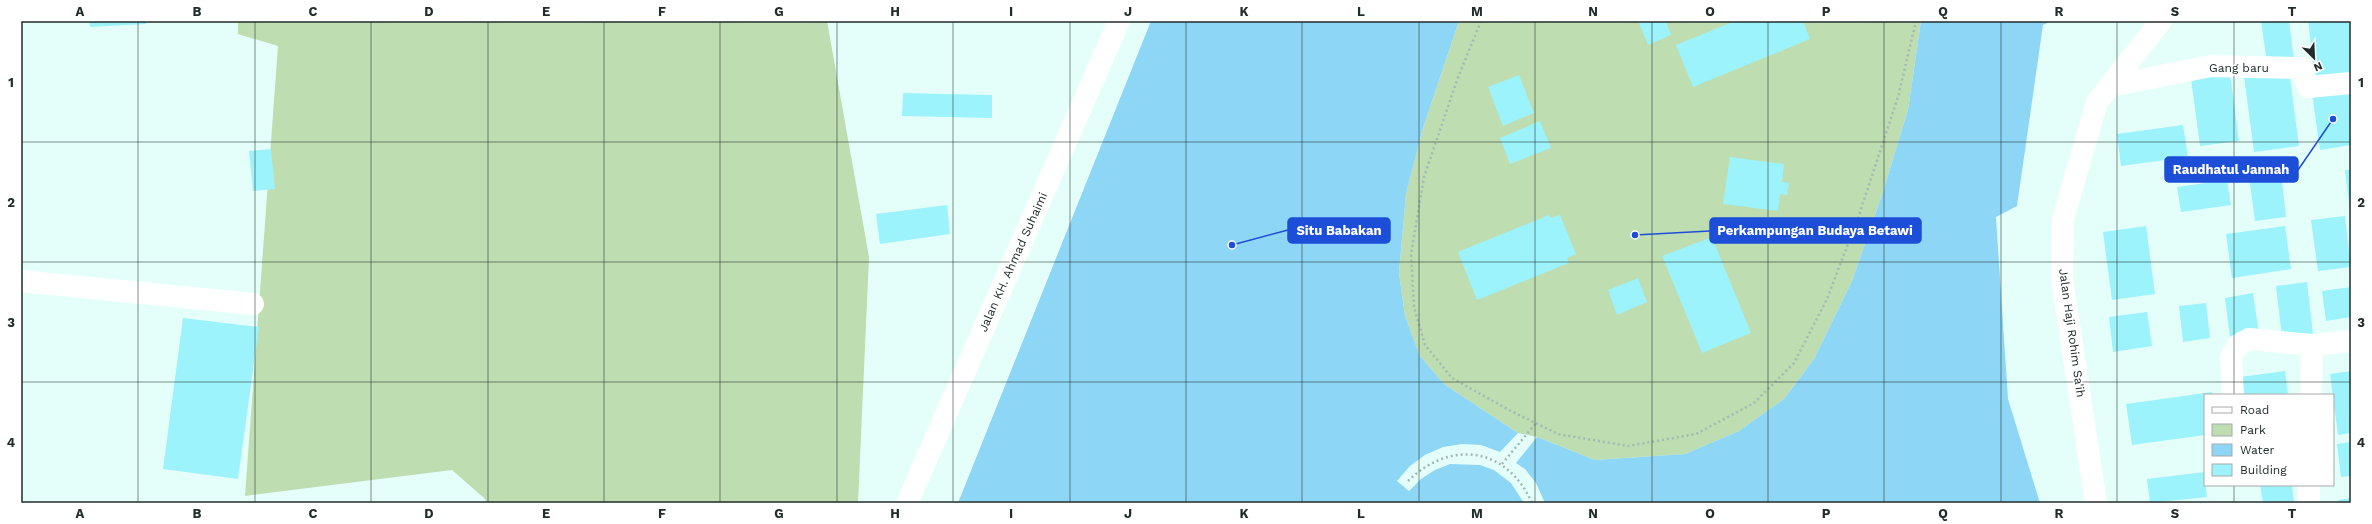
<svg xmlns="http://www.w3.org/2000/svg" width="2372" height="524" font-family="'Work Sans',sans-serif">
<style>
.green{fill:#beddb0}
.water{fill:#8ed6f5}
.pier{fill:#e4fff9}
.building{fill:#9cf3fb}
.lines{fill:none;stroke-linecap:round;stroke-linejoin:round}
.path{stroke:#a3b9b4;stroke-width:2.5;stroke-dasharray:2 3;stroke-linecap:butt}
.minor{stroke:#fff;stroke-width:22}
.grid{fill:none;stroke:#202d2b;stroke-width:1;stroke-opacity:0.55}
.labels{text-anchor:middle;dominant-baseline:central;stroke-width:3;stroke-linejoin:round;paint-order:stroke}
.street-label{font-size:12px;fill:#202d2b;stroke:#fff}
.leader{fill:none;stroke:#1d4ed8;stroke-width:1.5}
.callout-dot{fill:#1d4ed8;stroke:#fff;stroke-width:1.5}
.callout{fill:#1d4ed8;stroke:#1d4ed8;stroke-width:1.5}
.callout-label{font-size:13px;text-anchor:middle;font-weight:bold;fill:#fff}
.neatline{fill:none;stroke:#202d2b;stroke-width:1.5}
.grid-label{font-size:13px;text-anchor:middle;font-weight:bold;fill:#202d2b}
</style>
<rect width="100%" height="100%" fill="#e4fff9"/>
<g class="green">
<polygon points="238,21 827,21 869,257 858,503 487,503 484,498 452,470 245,496 278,46 238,34"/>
<polygon points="1459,21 1921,21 1908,110 1881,198 1852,281 1814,359 1784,399 1739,431 1685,454 1595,460 1537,437 1518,433 1444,384 1420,356 1405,316 1399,273 1406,194 1423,128"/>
</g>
<polygon class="water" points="1151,21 1459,21 1423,128 1406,194 1399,273 1405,316 1420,356 1444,384 1518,433 1537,437 1595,460 1685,454 1739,431 1784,399 1814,359 1852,281 1881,198 1908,110 1921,21 2051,21 2043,25 2017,206 1996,217 2008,399 2040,503 958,503"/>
<polygon class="pier" points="1518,433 1537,437 1516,463 1525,469 1536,483 1545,503 1524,503 1511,483 1494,470 1480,465 1450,464 1435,470 1421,479 1409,491 1397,481 1410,466 1425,455 1443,447 1462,444 1481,445 1500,452"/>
<g class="building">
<polygon points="89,21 146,21 146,24 90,27"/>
<polygon points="1638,21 1666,21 1671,35 1648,45"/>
<polygon points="1735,21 1803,21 1810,39 1693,87 1676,45"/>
<polygon points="2261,21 2289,21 2294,60 2267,63"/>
<polygon points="2308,21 2351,21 2351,74 2315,78"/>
<polygon points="2289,70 2299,146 2254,152 2244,76"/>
<polygon points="2230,73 2239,141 2200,146 2191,79"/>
<polygon points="1519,75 1534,113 1503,126 1488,87"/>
<polygon points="2351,88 2351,145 2320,150 2312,93"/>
<polygon points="903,93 992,95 992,118 902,116"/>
<polygon points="1540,121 1551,148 1510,164 1500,138"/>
<polygon points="2183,125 2188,157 2121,166 2117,134"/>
<polygon points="271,149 275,189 253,191 249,151"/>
<polygon points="1730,157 1784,164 1782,182 1789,183 1787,195 1780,194 1778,211 1723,204"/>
<polygon points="2345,170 2351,170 2351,211 2350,211"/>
<polygon points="2281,172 2286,217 2255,221 2249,176"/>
<polygon points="2227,180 2231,205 2181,212 2177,187"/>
<polygon points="947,205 950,234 880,244 876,214"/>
<polygon points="1549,215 1551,218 1560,215 1576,254 1567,258 1569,263 1477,300 1458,252"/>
<polygon points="2345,216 2351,267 2318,271 2311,220"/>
<polygon points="2146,226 2155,294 2112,300 2103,232"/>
<polygon points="2285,226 2291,269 2232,278 2226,234"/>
<polygon points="1712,237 1751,333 1702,353 1662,256"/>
<polygon points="1638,278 1647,302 1617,315 1608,290"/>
<polygon points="2307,282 2313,334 2282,338 2276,286"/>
<polygon points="2351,287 2351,317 2326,321 2322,291"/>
<polygon points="2253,293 2259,334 2230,338 2225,298"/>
<polygon points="2206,303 2210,338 2183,342 2179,306"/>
<polygon points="2147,312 2152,346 2113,352 2109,317"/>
<polygon points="183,318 259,327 238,479 163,469"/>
<polygon points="2285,371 2288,395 2242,395 2240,377"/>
<polygon points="2351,371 2351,433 2338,435 2330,374"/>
<polygon points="2212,392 2212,395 2205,395 2205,435 2132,445 2126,404"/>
<polygon points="2351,442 2351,476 2341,477 2337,444"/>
<polygon points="2204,472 2207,497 2150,503 2147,479"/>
<polygon points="2260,485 2292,485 2294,503 2263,503"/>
<polygon points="2351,498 2351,503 2339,503 2338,500"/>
</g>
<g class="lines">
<g class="path">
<polyline points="1481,21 1457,80 1424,177 1411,254 1414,307 1425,345 1452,378 1509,410 1558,434 1628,446 1696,434 1754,403 1794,363 1827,299 1859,215 1898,97 1916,21"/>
<polyline points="1502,464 1536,423"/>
<path d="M1408,481C1451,439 1507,447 1532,503"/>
</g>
<g class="minor">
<polyline points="2110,86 2211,66 2302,68 2308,87 2351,83"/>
<polyline points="21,281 253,304"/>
<polyline points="2233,395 2231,357 2238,345 2249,339 2312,345 2351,341"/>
<polyline points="2311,395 2312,345"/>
<polyline points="907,503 1119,21"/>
<polyline points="2096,503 2062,279 2063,219 2097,102 2161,21"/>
<polyline points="2309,503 2309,485"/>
</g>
</g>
<path class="grid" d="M138,21V503M255,21V503M371,21V503M488,21V503M604,21V503M720,21V503M837,21V503M953,21V503M1070,21V503M1186,21V503M1302,21V503M1419,21V503M1535,21V503M1652,21V503M1768,21V503M1884,21V503M2001,21V503M2117,21V503M2234,21V395M21,142H2351M21,262H2351M21,382H2351M2234,485V503"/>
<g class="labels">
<g class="street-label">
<text x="2239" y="68">Gang baru</text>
<text transform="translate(1013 262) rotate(-66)">Jalan KH. Ahmad Suhaimi</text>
<text transform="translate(2072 333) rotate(82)">Jalan Haji Rohim Sa'ih</text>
</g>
</g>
<path class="leader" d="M2333 119L2298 170M1232 245L1288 230M1635 235L1710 231"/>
<g class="callout-dot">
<circle cx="2333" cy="119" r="4"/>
<circle cx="1232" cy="245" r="4"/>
<circle cx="1635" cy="235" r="4"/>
</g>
<g class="callout">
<rect x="2165" y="157" width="133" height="25" rx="4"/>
<rect x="1288" y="218" width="102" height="25" rx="4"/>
<rect x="1710" y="218" width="211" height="25" rx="4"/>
</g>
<g class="callout-label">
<text x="2231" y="174">Raudhatul Jannah</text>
<text x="1339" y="235">Situ Babakan</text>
<text x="1815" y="235">Perkampungan Budaya Betawi</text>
</g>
<rect width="2372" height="524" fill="none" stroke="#ffffff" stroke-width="44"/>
<rect x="2204" y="394" width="130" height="92" fill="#ffffff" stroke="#a6abaa"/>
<rect x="2212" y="407" width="20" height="6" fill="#ffffff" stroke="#a6abaa"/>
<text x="2240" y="414" font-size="12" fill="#202d2b">Road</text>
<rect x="2212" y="424" width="20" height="12" fill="#beddb0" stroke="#a6abaa"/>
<text x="2240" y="434" font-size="12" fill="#202d2b">Park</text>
<rect x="2212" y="444" width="20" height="12" fill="#8ed6f5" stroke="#a6abaa"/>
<text x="2240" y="454" font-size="12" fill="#202d2b">Water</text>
<rect x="2212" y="464" width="20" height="12" fill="#9cf3fb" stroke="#a6abaa"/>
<text x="2240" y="474" font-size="12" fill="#202d2b">Building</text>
<g transform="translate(2314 58) rotate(156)" stroke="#ffffff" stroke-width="3" paint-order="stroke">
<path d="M0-3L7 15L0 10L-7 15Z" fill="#202d2b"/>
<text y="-6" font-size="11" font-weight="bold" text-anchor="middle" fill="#202d2b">N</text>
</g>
<rect x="22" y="22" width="2328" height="480" class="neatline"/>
<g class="grid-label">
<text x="80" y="16">A</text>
<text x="197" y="16">B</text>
<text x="313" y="16">C</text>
<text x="429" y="16">D</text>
<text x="546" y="16">E</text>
<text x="662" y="16">F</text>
<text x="779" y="16">G</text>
<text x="895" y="16">H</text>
<text x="1011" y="16">I</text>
<text x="1128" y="16">J</text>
<text x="1244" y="16">K</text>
<text x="1361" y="16">L</text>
<text x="1477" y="16">M</text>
<text x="1593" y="16">N</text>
<text x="1710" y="16">O</text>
<text x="1826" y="16">P</text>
<text x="1943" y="16">Q</text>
<text x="2059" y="16">R</text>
<text x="2175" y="16">S</text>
<text x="2292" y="16">T</text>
<text x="11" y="87">1</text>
<text x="2361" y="87">1</text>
<text x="11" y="207">2</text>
<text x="2361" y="207">2</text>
<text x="11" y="327">3</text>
<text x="2361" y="327">3</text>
<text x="11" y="447">4</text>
<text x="2361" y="447">4</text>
<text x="80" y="518">A</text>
<text x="197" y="518">B</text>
<text x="313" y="518">C</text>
<text x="429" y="518">D</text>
<text x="546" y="518">E</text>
<text x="662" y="518">F</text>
<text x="779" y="518">G</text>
<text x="895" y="518">H</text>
<text x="1011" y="518">I</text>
<text x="1128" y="518">J</text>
<text x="1244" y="518">K</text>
<text x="1361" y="518">L</text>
<text x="1477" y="518">M</text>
<text x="1593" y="518">N</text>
<text x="1710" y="518">O</text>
<text x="1826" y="518">P</text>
<text x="1943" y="518">Q</text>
<text x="2059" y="518">R</text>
<text x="2175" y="518">S</text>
<text x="2292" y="518">T</text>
</g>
</svg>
